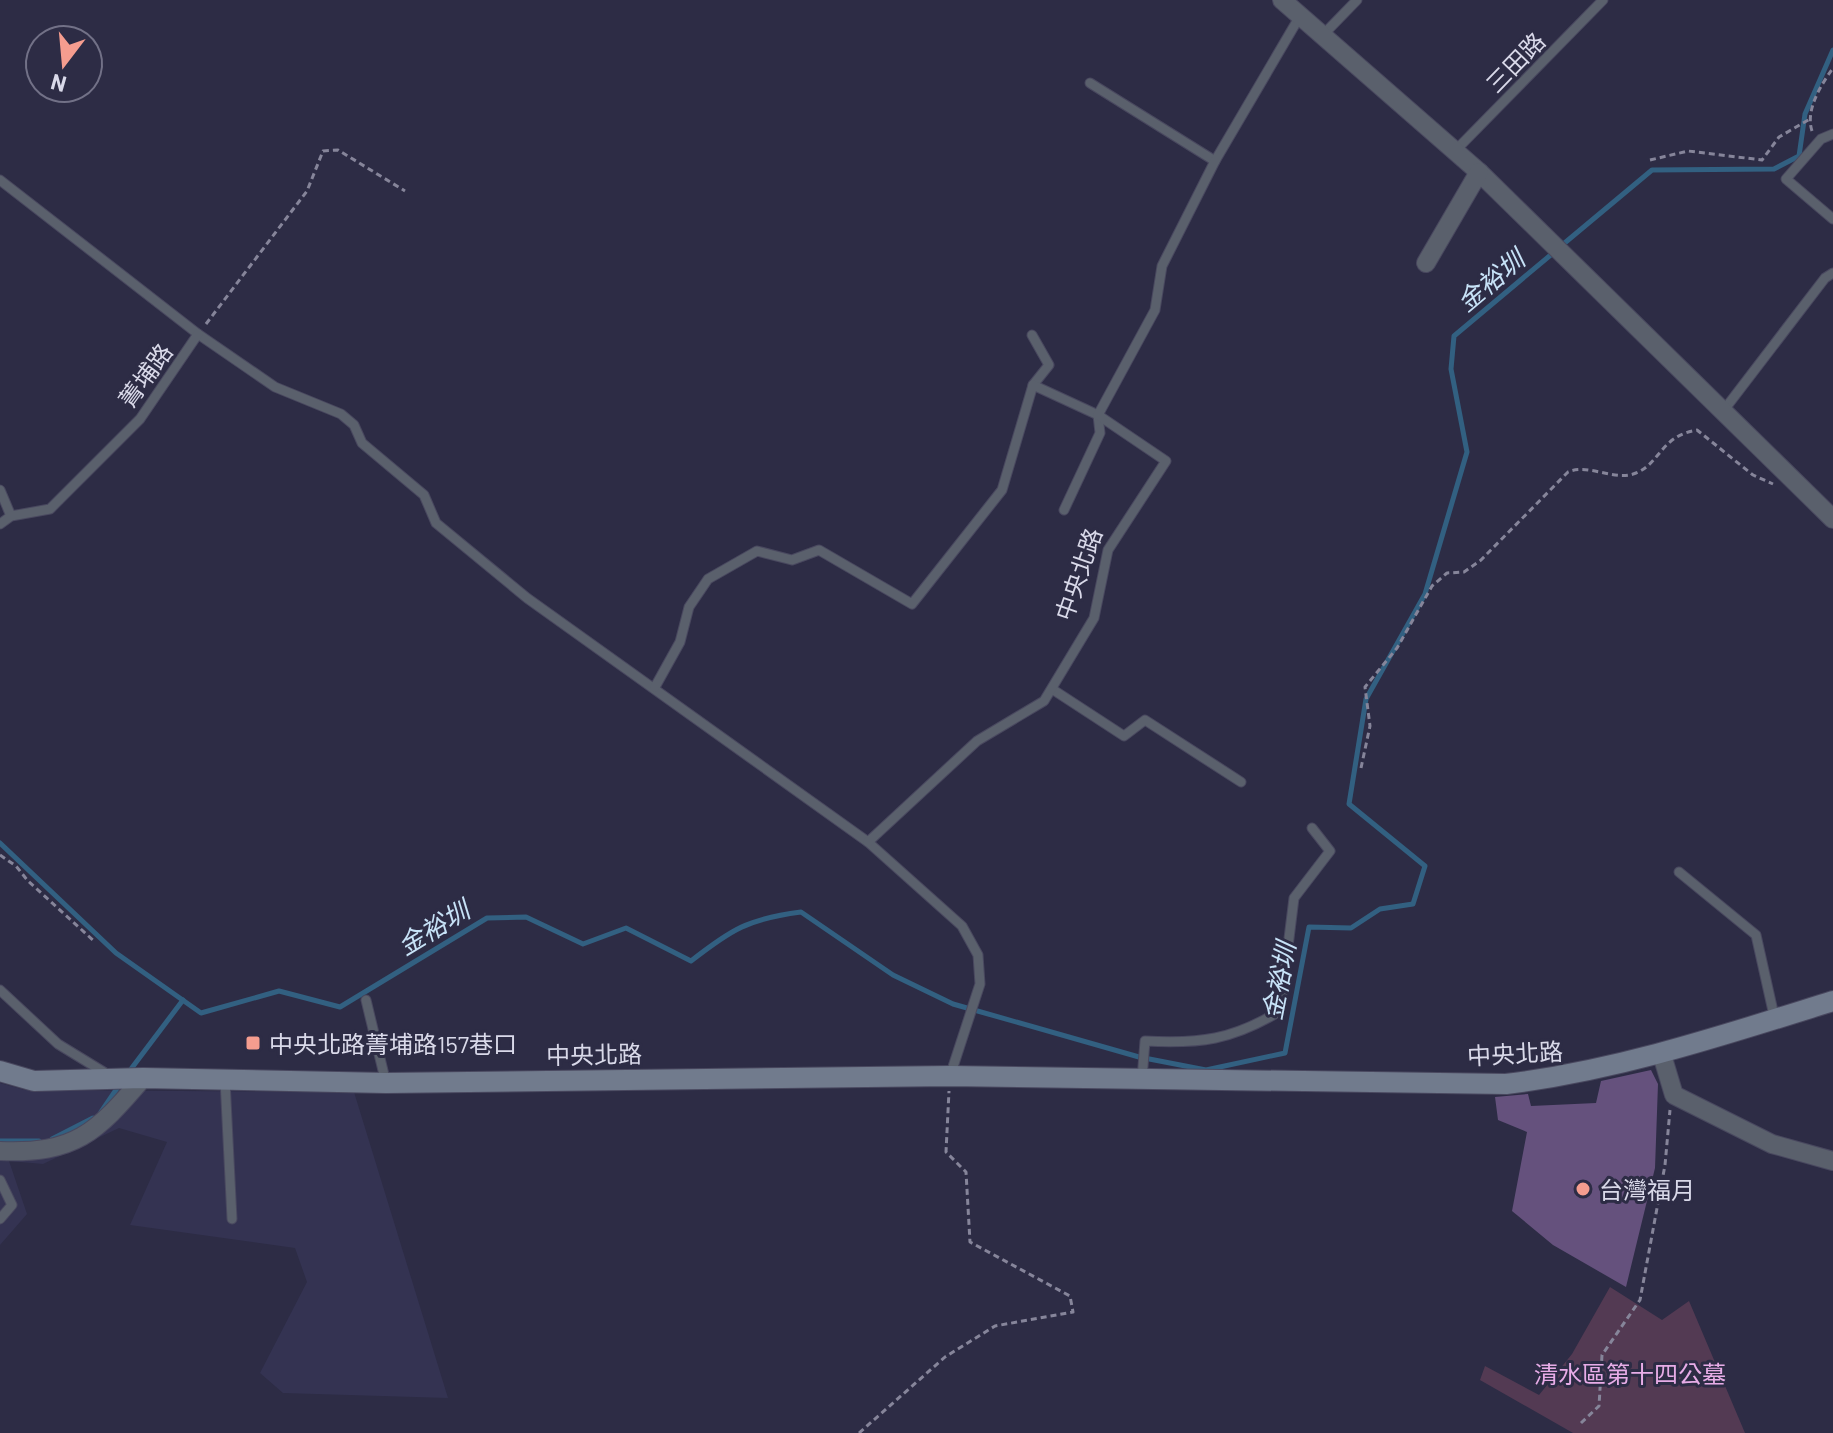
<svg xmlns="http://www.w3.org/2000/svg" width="1833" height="1433" font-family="Barlow,'Noto Sans TC',sans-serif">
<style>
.built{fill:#343352}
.green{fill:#533a53}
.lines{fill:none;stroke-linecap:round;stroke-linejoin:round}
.stream{stroke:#326081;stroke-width:5}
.building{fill:#65517d}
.lane-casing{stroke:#49485f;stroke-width:11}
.street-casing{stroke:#49485f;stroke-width:20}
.secondary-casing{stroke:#49485f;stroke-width:22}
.path{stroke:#86859a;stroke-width:3;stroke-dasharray:6 4;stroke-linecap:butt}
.lane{stroke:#5a606c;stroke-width:9}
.street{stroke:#5a606c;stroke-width:18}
.secondary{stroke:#717b8d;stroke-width:20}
.poi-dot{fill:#f59d8f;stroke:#2d2c45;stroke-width:3}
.labels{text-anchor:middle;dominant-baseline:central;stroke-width:6;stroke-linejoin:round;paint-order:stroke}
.street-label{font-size:24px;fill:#d9d9e9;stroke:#2d2c45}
.poi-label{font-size:24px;fill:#d9d9e9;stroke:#2d2c45;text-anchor:start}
.park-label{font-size:24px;fill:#e7ace7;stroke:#2d2c45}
.water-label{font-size:26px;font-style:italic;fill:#c7e2f7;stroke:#2d2c45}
</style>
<rect width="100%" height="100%" fill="#2d2c45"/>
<polygon class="built" points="0,1083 25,1090 354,1092 448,1398 283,1393 260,1373 307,1282 295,1248 130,1225 167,1142 119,1128 43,1164 9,1161 27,1214 0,1245"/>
<polygon class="green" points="1610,1287 1662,1320 1689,1301 1745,1433 1573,1433 1480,1380 1485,1366 1539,1395 1572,1354"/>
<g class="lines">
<g class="stream">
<polyline points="1561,246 1652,170 1774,169 1799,156 1805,114 1833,50"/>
<path d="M0,843L116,953L201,1013L279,991L340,1007L487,918L526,917L583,944L626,928L691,961C732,929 748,919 801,912L893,975L953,1004L1139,1057L1206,1070L1285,1053L1309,927L1351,928L1380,909L1413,904L1425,866L1349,804L1366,699L1425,594L1467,452L1451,369L1454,336L1553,253"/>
<polyline points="128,1073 183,1000"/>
<polyline points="101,1112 120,1084"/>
<polyline points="52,1139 93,1118"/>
<polyline points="0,1141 39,1141"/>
</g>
</g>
<polygon class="building" points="1651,1070 1658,1084 1655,1168 1626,1287 1553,1245 1512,1211 1527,1132 1498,1120 1495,1097 1528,1094 1531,1106 1596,1103 1601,1081"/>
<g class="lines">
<defs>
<g id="lane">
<polyline points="1321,37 1357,0"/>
<polyline points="1090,83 1215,161"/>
<polyline points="1833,134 1821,139 1786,179 1833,219"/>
<polyline points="1455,151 1603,0"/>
<polyline points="0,180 198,334 275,387 341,414 354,425 362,443 424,495 436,523 527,598 868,842 962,926 978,955 980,984 950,1076"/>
<polyline points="1032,335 1049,365 1033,385"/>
<polyline points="1724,410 1825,278 1833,273"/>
<polyline points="0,490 11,516"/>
<polyline points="0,524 11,516 50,509 140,419 198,334"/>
<polyline points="655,687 680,642 689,607 708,579 757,551 792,560 819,550 912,604 1002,490 1033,385 1098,415 1100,433 1064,510"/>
<polyline points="1052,689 1124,736 1145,720 1241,782"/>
<polyline points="868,842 977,741 1044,701 1094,618 1108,550 1166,461 1098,415 1155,310 1162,266 1215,161 1300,16"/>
<polyline points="1679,872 1756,935 1775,1020"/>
<polyline points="0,990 58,1044 107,1074"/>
<polyline points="366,1000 386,1083"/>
<path d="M1142,1079L1145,1041C1200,1044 1232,1040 1280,1011L1294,898L1330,851L1312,828"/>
<polyline points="225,1080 232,1219"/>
<polyline points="0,1180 12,1205 0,1219"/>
</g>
<g id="street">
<polyline points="1282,0 1479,172 1833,519"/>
<polyline points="1426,263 1479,172"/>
<polyline points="1662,1055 1674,1095 1772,1144 1833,1161"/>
<path d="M0,1151C75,1154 96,1133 143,1078"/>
</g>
<path id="secondary" d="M0,1071L34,1081L143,1078L386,1083L950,1076L1506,1084C1619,1070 1724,1035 1833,1001"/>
</defs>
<use href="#lane" class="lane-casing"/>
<use href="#street" class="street-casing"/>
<use href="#secondary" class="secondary-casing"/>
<g class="path">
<path d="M1812,131C1805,110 1821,85 1833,68"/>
<polyline points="1650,160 1688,151 1762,160 1779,137 1810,119"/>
<polyline points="206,324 307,191 323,151 338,150 405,191"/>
<path d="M1361,768L1370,726L1365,687L1397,648L1432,586L1447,573L1464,572L1481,560L1568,472C1589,463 1615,482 1636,473C1661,463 1660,436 1697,430L1753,475L1773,484"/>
<polyline points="0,855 16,866 28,881 94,941"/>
<polyline points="1581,1423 1599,1406 1602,1355 1640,1300 1665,1165 1670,1110"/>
<polyline points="859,1433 945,1357 995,1326 1073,1312 1070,1296 970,1242 966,1172 946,1152 949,1091"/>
</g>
<use href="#lane" class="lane"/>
<use href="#street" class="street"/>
<use href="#secondary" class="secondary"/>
</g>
<g class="poi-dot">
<rect x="245" y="1035" width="16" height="16" rx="4"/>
<circle cx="1583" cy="1189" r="8"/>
</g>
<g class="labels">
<g class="street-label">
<text transform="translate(1515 62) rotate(-46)">三田路</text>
<text transform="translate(145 375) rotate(-54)">菁埔路</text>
<text transform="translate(1078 574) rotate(-71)">中央北路</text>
<text transform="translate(1515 1053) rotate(-3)">中央北路</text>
<text transform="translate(594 1054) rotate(-1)">中央北路</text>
</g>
<g class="poi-label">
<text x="269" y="1043">中央北路菁埔路157巷口</text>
<text x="1599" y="1189">台灣福月</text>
</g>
<g class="park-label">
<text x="1630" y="1373">清水區第十四公墓</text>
</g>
<g class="water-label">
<text transform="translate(1490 280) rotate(-40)">金裕圳</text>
<text transform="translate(433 927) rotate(-31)">金裕圳</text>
<text transform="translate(1278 981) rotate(-79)">金裕圳</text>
</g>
</g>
<g transform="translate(64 64) rotate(196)"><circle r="38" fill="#2d2c45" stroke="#727187" stroke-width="2"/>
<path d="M0-6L14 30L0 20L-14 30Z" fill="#f59d8f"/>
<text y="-12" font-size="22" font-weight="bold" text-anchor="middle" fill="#d9d9e9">N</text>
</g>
</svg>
